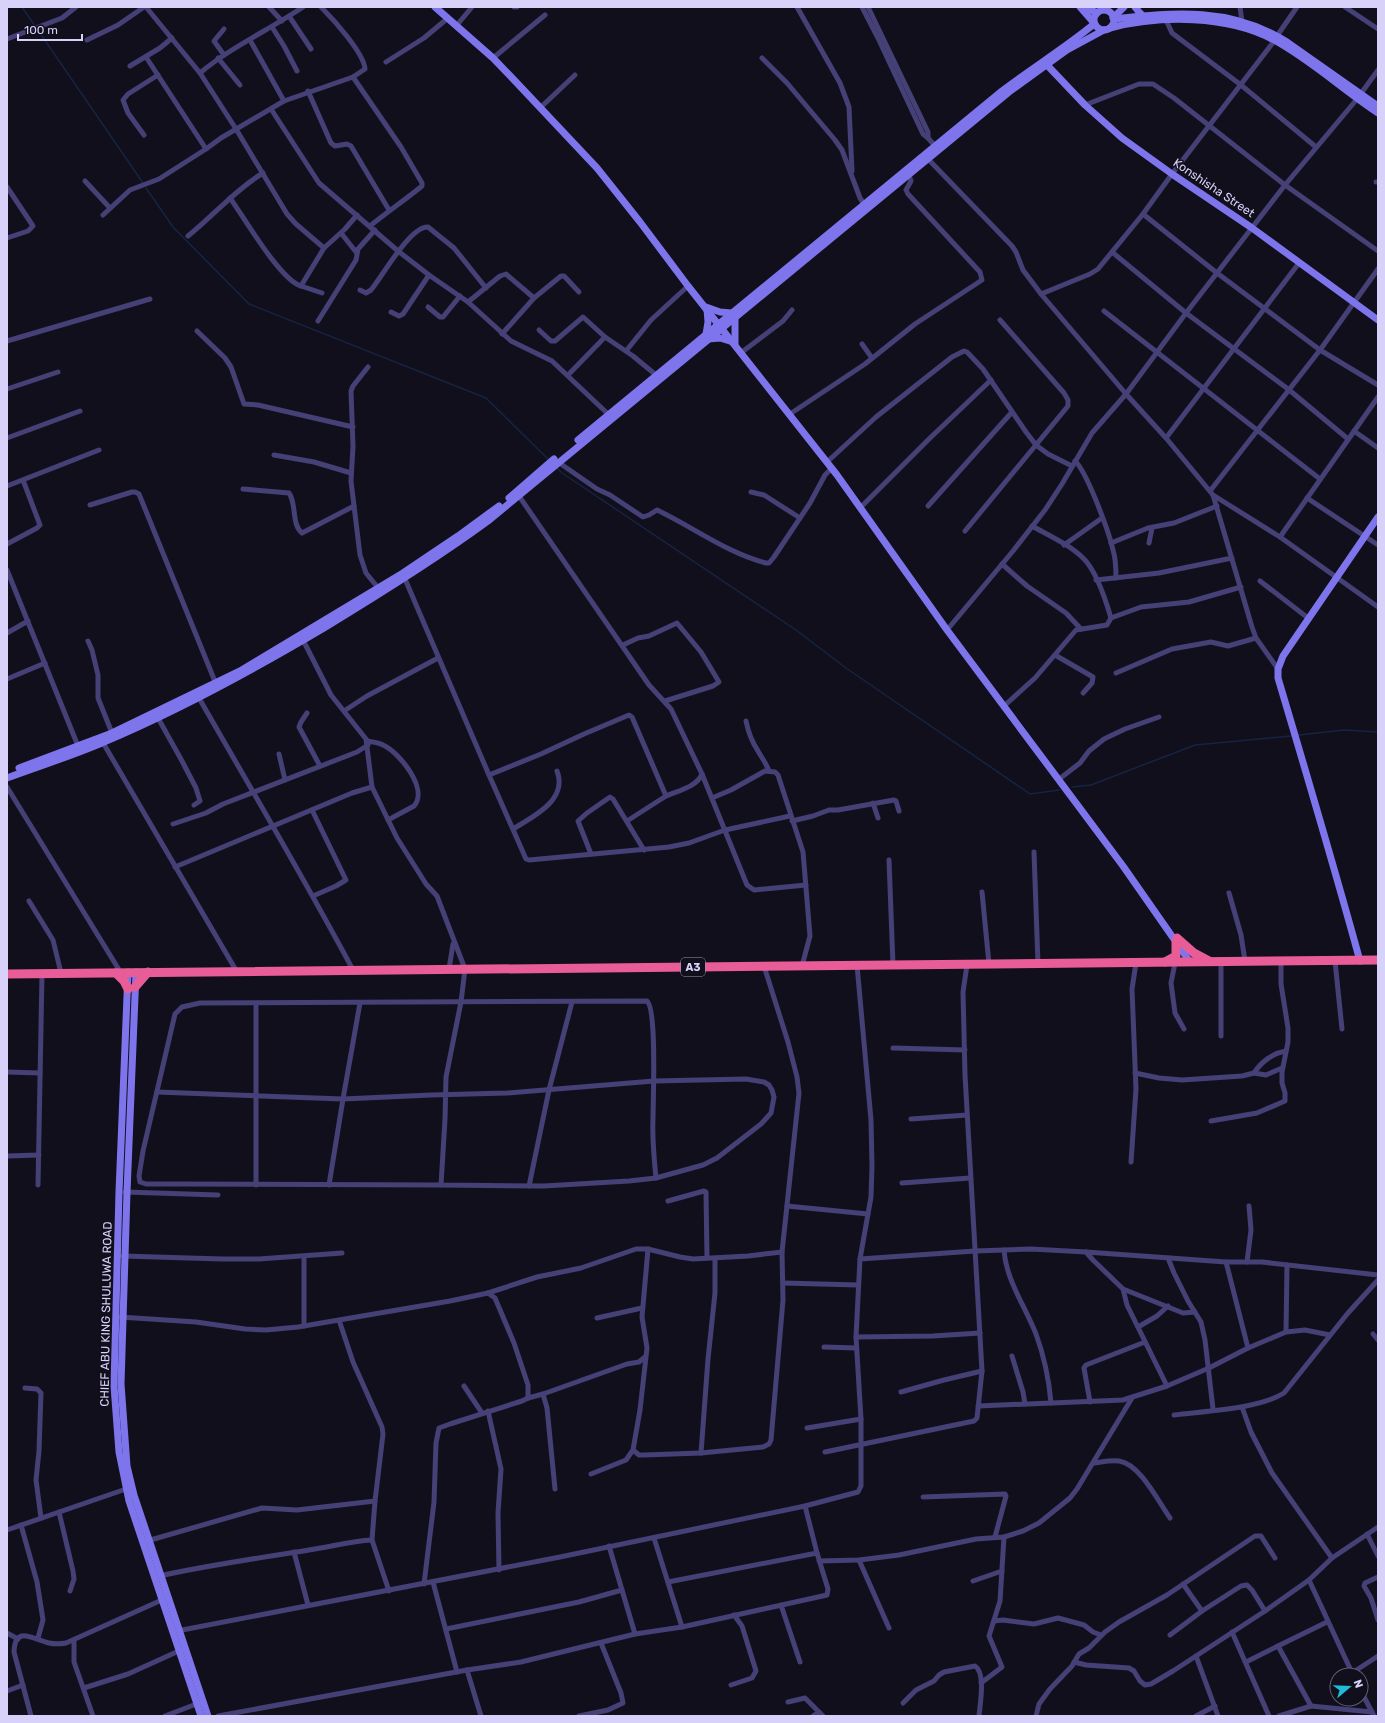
<svg xmlns="http://www.w3.org/2000/svg" width="1385" height="1723" font-family="Rubik,sans-serif">
<style>
.lines{fill:none;stroke-linecap:round;stroke-linejoin:round}
.stream{stroke:#152441;stroke-width:1.5}
.street{stroke:#454076;stroke-width:5}
.secondary{stroke:#7e75ec;stroke-width:7}
.highway{stroke:#e85c98;stroke-width:9}
.labels{text-anchor:middle;dominant-baseline:central;stroke-width:3;stroke-linejoin:round;paint-order:stroke}
.shield{fill:#120f1d;stroke:#9d97b7;stroke-width:1}
.shield-label{font-size:11px;font-weight:bold;fill:#d8d1f9}
.street-label{font-size:12px;fill:#d8d1f9;stroke:#120f1d}
</style>
<rect width="100%" height="100%" fill="#120f1d"/>
<g class="lines">
<g class="stream">
<polyline points="22,7 143,183"/>
<polyline points="146,188 173,227 249,304 486,398 548,459"/>
<polyline points="557,468 562,473 796,630 846,668 1030,794 1059,790"/>
<polyline points="1299,735 1344,730 1378,732"/>
<polyline points="1072,787 1091,785 1195,745 1291,736"/>
</g>
<g class="street">
<polyline points="146,7 200,73 236,129 287,214 296,224 324,248"/>
<polyline points="269,7 282,21"/>
<polyline points="514,7 517,7"/>
<polyline points="797,7 840,83 849,107 852,171"/>
<polyline points="862,7 878,38 923,134 928,138 937,148"/>
<polyline points="868,7 928,132 928,138"/>
<polyline points="1240,7 1242,22"/>
<polyline points="1345,7 1378,29"/>
<polyline points="289,16 311,49"/>
<polyline points="1166,20 1172,33 1241,85 1316,147"/>
<polyline points="457,25 472,7"/>
<polyline points="272,27 284,46 297,71"/>
<polyline points="224,29 214,41 224,55"/>
<polyline points="1277,36 1297,7"/>
<polyline points="7,39 62,18 76,7"/>
<polyline points="87,40 118,25 144,7"/>
<polyline points="250,40 284,101"/>
<polyline points="146,57 206,149"/>
<polyline points="218,58 240,85"/>
<polyline points="493,58 545,15"/>
<polyline points="762,58 787,83 835,140 842,150 860,198 866,207"/>
<polyline points="386,62 424,38 448,18"/>
<polyline points="130,66 160,48 172,38"/>
<path d="M200,73C231,47 269,30 303,7"/>
<path d="M353,77L401,147L422,183V186C405,200 387,212 370,226"/>
<polyline points="308,91 331,143 335,146 347,144 351,146 389,210"/>
<polyline points="1085,105 1139,84 1153,84 1174,98 1285,185 1378,251"/>
<polyline points="540,108 575,75"/>
<polyline points="271,109 319,183 398,251 429,275 468,302 511,341 552,361 608,414"/>
<polyline points="144,135 128,113 123,100 128,94 158,75"/>
<polyline points="929,160 1012,246 1016,252 1023,270 1041,294 1126,394 1166,438 1213,495 1252,627 1256,638 1278,669"/>
<polyline points="85,181 110,208"/>
<polyline points="1376,182 1378,182"/>
<polyline points="7,187 33,226 28,231 7,238"/>
<path d="M230,198C244,217 280,280 301,286L324,248L345,229L357,215"/>
<polyline points="1143,214 1217,273 1320,350 1378,385"/>
<path d="M103,215L130,190L159,179L206,149L221,138L284,101L353,77L365,69C364,53 333,19 321,7"/>
<polyline points="341,233 356,252"/>
<path d="M188,236C213,216 235,190 263,173"/>
<polyline points="1112,252 1186,313 1288,389 1348,439"/>
<polyline points="301,286 322,293"/>
<path d="M360,290L366,293L371,290C382,277 410,226 428,227L454,248L486,288"/>
<polyline points="1041,294 1090,274 1098,269 1143,214 1172,174 1275,40"/>
<polyline points="534,298 561,276 564,276 579,292"/>
<polyline points="468,302 500,276 506,274 534,298 502,334"/>
<polyline points="428,307 440,317 443,317 460,296"/>
<polyline points="1104,311 1320,479"/>
<polyline points="391,312 399,316 403,314 429,275"/>
<polyline points="318,321 356,260 358,249 375,230"/>
<polyline points="539,330 551,341 555,341 583,317 605,337 633,356 656,375"/>
<polyline points="197,331 225,358 231,367 244,404 258,405 353,427"/>
<polyline points="7,341 150,299"/>
<polyline points="862,344 872,358"/>
<polyline points="626,351 651,320 688,286"/>
<polyline points="742,352 783,321 792,310"/>
<polyline points="368,367 353,386 351,391 353,446 351,481 360,555 366,573 379,589"/>
<polyline points="568,375 605,337"/>
<polyline points="7,389 58,372"/>
<polyline points="790,414 865,364 915,324 982,280 980,272 908,194 906,190 911,181 909,176"/>
<polyline points="1354,431 1378,448"/>
<polyline points="7,438 80,411"/>
<polyline points="1166,438 1299,263"/>
<polyline points="274,455 314,462 351,473"/>
<path d="M1075,461C1087,472 1109,532 1113,550C1116,559 1116,569 1116,578"/>
<path d="M558,462L597,489L610,495L643,517L649,515L657,510C693,527 727,553 766,563H769L774,557L810,503L825,475L832,468"/>
<polyline points="827,462 876,417 952,357 964,351 967,352 983,369 1026,432 1036,445 1048,454 1072,466"/>
<polyline points="7,486 99,450"/>
<path d="M243,489L289,493C297,504 291,524 302,533L354,506"/>
<polyline points="1210,491 1320,350 1378,269"/>
<polyline points="751,492 764,495 800,518"/>
<polyline points="1213,495 1280,537 1378,607"/>
<polyline points="519,496 649,685 671,709 702,774 747,885 754,890 806,885"/>
<polyline points="1307,498 1378,545"/>
<polyline points="90,505 132,492 135,492 139,494 216,684"/>
<polyline points="928,506 1012,412"/>
<polyline points="861,507 929,439 991,380"/>
<polyline points="965,531 1068,406 1068,400 1064,393 1000,320"/>
<polyline points="1280,537 1378,397"/>
<polyline points="1111,543 1148,528 1174,523 1217,506"/>
<polyline points="1149,543 1152,528"/>
<polyline points="7,544 37,528 40,525 23,480"/>
<polyline points="1064,545 1102,518"/>
<polyline points="1002,564 1027,586 1066,613 1081,629"/>
<polyline points="7,570 78,746"/>
<path d="M405,579L489,775L541,754L584,734L629,715L632,717L666,796C677,791 697,787 702,774"/>
<polyline points="1096,580 1159,573 1232,558"/>
<polyline points="1260,581 1308,618"/>
<polyline points="1111,618 1141,607 1189,602 1241,587"/>
<polyline points="947,630 1013,551 1045,510 1062,484 1092,433 1126,394 1186,313 1285,185 1357,99 1378,70"/>
<polyline points="7,633 28,621"/>
<polyline points="88,641 92,650 98,675 98,698 112,733"/>
<polyline points="623,645 638,638 649,636 677,623 701,652 719,682 713,686 665,701"/>
<polyline points="1055,655 1093,677 1092,683 1083,693"/>
<polyline points="1116,673 1172,649 1211,642 1228,646 1256,638"/>
<polyline points="7,679 45,663"/>
<path d="M199,698C251,789 304,878 353,970"/>
<path d="M1004,706L1035,678L1076,630L1107,625L1111,618C1106,601 1097,572 1084,559C1070,545 1050,536 1032,526"/>
<polyline points="344,711 367,696 438,658"/>
<polyline points="307,713 301,722 299,727 320,766"/>
<polyline points="158,718 182,761 196,788 200,801 194,805"/>
<path d="M746,721C748,731 752,742 758,751C762,758 766,763 769,771"/>
<polyline points="102,741 237,972"/>
<path d="M367,741C372,742 378,742 383,745C399,752 429,789 414,806L388,820"/>
<polyline points="279,754 285,780"/>
<polyline points="489,775 526,859 529,860 669,847 689,843 725,830 790,816"/>
<polyline points="1058,780 1080,763 1089,751 1104,739 1125,729 1159,717"/>
<polyline points="7,787 121,973"/>
<polyline points="712,798 731,790 765,771 775,772 778,775 803,852 810,936 802,966"/>
<polyline points="873,803 878,818"/>
<polyline points="312,810 346,880 336,886 313,896"/>
<polyline points="627,821 666,796"/>
<polyline points="792,821 813,816 829,810 838,810 894,800 896,801 899,811"/>
<polyline points="173,824 206,813 223,804 357,752 368,745"/>
<path d="M513,829C534,816 568,800 557,771"/>
<polyline points="1034,852 1038,964"/>
<polyline points="591,854 578,821 587,813 610,797 613,799 644,850"/>
<polyline points="889,860 893,965"/>
<polyline points="175,867 352,793 372,787 366,739 331,695 303,640"/>
<polyline points="982,892 989,964"/>
<polyline points="1229,893 1241,935 1245,961"/>
<polyline points="29,901 53,940 61,973"/>
<polyline points="1335,961 1342,1029"/>
<polyline points="1221,962 1221,1036"/>
<polyline points="1175,963 1171,983 1175,1013 1184,1029"/>
<polyline points="449,969 453,944"/>
<polyline points="360,1003 343,1099 431,1095 507,1093 654,1081 746,1079 764,1082 769,1085 772,1090 774,1097 771,1113 761,1124 717,1158 703,1165 656,1178 629,1181 544,1186 441,1185 445,1119 446,1077 461,1002 465,969 437,896 426,884 397,838 372,787"/>
<polyline points="893,1048 965,1050"/>
<polyline points="7,1072 40,1073"/>
<polyline points="1135,1073 1159,1078 1182,1080 1242,1076 1254,1073 1266,1075 1282,1068"/>
<path d="M1254,1073C1261,1062 1273,1053 1286,1051"/>
<polyline points="157,1092 343,1099 329,1185"/>
<polyline points="911,1119 967,1115"/>
<polyline points="1211,1121 1257,1113 1285,1101 1285,1093 1282,1083 1282,1072 1288,1042 1288,1028 1281,984 1281,961"/>
<polyline points="7,1156 39,1155"/>
<polyline points="1131,1162 1136,1089 1132,989 1136,963"/>
<polyline points="902,1183 970,1178"/>
<polyline points="38,1185 42,974"/>
<polyline points="256,1185 256,1004"/>
<path d="M441,1185L180,1184H146L140,1182L139,1176L143,1151L175,1014L182,1007L200,1003L647,1001C657,1009 653,1102 653,1119C652,1139 654,1158 656,1178"/>
<polyline points="529,1186 549,1090 572,1002"/>
<polyline points="125,1192 218,1195"/>
<polyline points="668,1201 704,1191 706,1192 707,1258"/>
<polyline points="787,1206 868,1214"/>
<path d="M1004,1250C1006,1280 1025,1306 1036,1334C1044,1356 1049,1379 1051,1403"/>
<polyline points="1086,1252 1093,1260 1123,1289 1183,1313 1195,1312"/>
<polyline points="123,1256 222,1259 259,1259 342,1253"/>
<polyline points="715,1258 715,1293 708,1359 701,1453 763,1447 769,1444 771,1440 783,1300 782,1252 799,1093 797,1077 788,1042 764,966"/>
<polyline points="1168,1258 1174,1273 1188,1301 1201,1322 1205,1340 1213,1409"/>
<polyline points="860,1259 975,1251 1031,1249 1086,1252 1226,1262 1262,1262 1378,1275"/>
<polyline points="1226,1262 1248,1348"/>
<polyline points="1247,1262 1251,1230 1249,1206"/>
<polyline points="783,1283 858,1285"/>
<polyline points="1123,1289 1127,1305 1167,1386"/>
<polyline points="488,1293 495,1298 514,1343 528,1385 528,1398"/>
<polyline points="120,1317 196,1322 245,1329 266,1330 298,1327 450,1301 488,1293 537,1277 581,1268 636,1249 648,1249 680,1257 693,1259 748,1256 782,1252"/>
<polyline points="597,1318 642,1308"/>
<polyline points="339,1320 353,1362 382,1427 383,1434 375,1501 372,1540 389,1591"/>
<polyline points="304,1326 304,1257"/>
<polyline points="1138,1327 1157,1316 1168,1306"/>
<polyline points="1286,1332 1287,1265"/>
<polyline points="1373,1334 1378,1340"/>
<polyline points="856,1337 933,1336 980,1333"/>
<polyline points="824,1347 856,1348"/>
<polyline points="1012,1356 1023,1392 1025,1404"/>
<polyline points="464,1386 482,1413"/>
<polyline points="25,1388 37,1389 41,1393 39,1451 36,1480 41,1518"/>
<polyline points="901,1392 944,1380 982,1371"/>
<polyline points="543,1394 627,1364 639,1362 645,1357"/>
<polyline points="1090,1402 1084,1368 1086,1365 1145,1342"/>
<polyline points="978,1406 1123,1400 1167,1386 1209,1368 1248,1348 1286,1332 1305,1330 1330,1335"/>
<polyline points="1242,1407 1251,1432 1272,1473 1332,1558"/>
<polyline points="488,1411 501,1469 498,1513 499,1570"/>
<path d="M1174,1415C1205,1411 1259,1409 1284,1393L1348,1313L1378,1280"/>
<polyline points="807,1428 861,1419"/>
<polyline points="633,1450 639,1455 644,1455 701,1453"/>
<polyline points="825,1452 974,1421 977,1418 982,1371 965,1075 963,992 967,965"/>
<path d="M1094,1463C1102,1462 1111,1460 1119,1461C1140,1464 1158,1501 1170,1518"/>
<polyline points="591,1474 626,1460 633,1450 640,1410 647,1348 642,1317 648,1249"/>
<polyline points="923,1497 1005,1494 1006,1496 995,1537"/>
<polyline points="59,1512 73,1571 74,1579 70,1591"/>
<polyline points="21,1525 37,1582 43,1620 38,1638"/>
<polyline points="7,1530 126,1489"/>
<polyline points="1367,1534 1378,1556"/>
<polyline points="654,1538 682,1627"/>
<polyline points="147,1541 262,1508 297,1510 375,1501"/>
<polyline points="609,1546 635,1634"/>
<polyline points="294,1552 308,1605"/>
<polyline points="859,1560 889,1628"/>
<polyline points="819,1561 859,1560 899,1555 976,1539 1004,1537 1023,1531 1039,1523 1070,1498 1077,1489 1132,1398"/>
<path d="M159,1576C209,1565 259,1558 309,1550C330,1547 351,1541 372,1540"/>
<polyline points="1378,1577 1365,1583 1364,1586 1371,1598 1378,1620"/>
<polyline points="1309,1580 1353,1675"/>
<polyline points="973,1581 1002,1571"/>
<polyline points="433,1582 457,1672"/>
<polyline points="668,1582 817,1553"/>
<polyline points="424,1584 434,1502 436,1443 439,1428 450,1424 522,1401 528,1398 543,1394 547,1408 555,1489"/>
<polyline points="1183,1584 1202,1611 1241,1586 1247,1585 1252,1590 1265,1611"/>
<polyline points="781,1605 800,1662"/>
<polyline points="994,1621 1003,1620 1034,1624 1058,1618 1084,1625 1093,1632 1101,1635"/>
<polyline points="446,1629 579,1602 622,1590"/>
<polyline points="177,1631 560,1557 805,1506 858,1492 861,1486 861,1419 856,1337 860,1259 871,1197 872,1166 871,1120 857,965"/>
<polyline points="1232,1632 1269,1716"/>
<polyline points="7,1633 18,1639"/>
<polyline points="1170,1635 1202,1611"/>
<polyline points="74,1640 74,1662 93,1716"/>
<polyline points="1196,1656 1218,1716"/>
<polyline points="1074,1662 1086,1665 1129,1668 1134,1671 1140,1681 1145,1685 1151,1684 1173,1671 1265,1611 1309,1580 1332,1558 1378,1527"/>
<polyline points="1246,1662 1278,1646"/>
<polyline points="1352,1673 1378,1656"/>
<polyline points="981,1683 1002,1667 989,1636 1000,1601 1004,1537"/>
<polyline points="731,1685 752,1678 756,1671 742,1626 734,1615"/>
<polyline points="84,1688 128,1674 181,1650"/>
<polyline points="7,1691 23,1685"/>
<polyline points="1361,1691 1374,1716"/>
<polyline points="788,1702 805,1698 819,1712"/>
<path d="M903,1703L916,1690L934,1681L939,1675L944,1672L975,1666C986,1673 980,1704 979,1716"/>
<polyline points="1311,1706 1278,1646 1327,1622"/>
<path d="M31,1716L14,1652C15,1624 34,1640 49,1643C54,1644 61,1644 66,1643L164,1599"/>
<polyline points="165,1716 199,1703"/>
<polyline points="218,1716 467,1670"/>
<polyline points="481,1716 467,1670 521,1662 635,1634 682,1627 827,1595 828,1589 817,1553 805,1506"/>
<polyline points="579,1716 608,1710 623,1703 621,1693 601,1643"/>
<polyline points="813,1716 819,1712 823,1716"/>
<polyline points="1036,1716 1039,1704 1050,1689 1072,1666 1079,1654 1089,1648 1105,1632 1119,1622 1167,1595 1255,1536 1261,1536 1275,1558"/>
<polyline points="1196,1716 1215,1706"/>
<polyline points="1279,1716 1311,1706 1372,1712"/>
</g>
<g class="secondary">
<polyline points="435,7 493,58 516,82 597,168 640,222 688,286 837,475 947,630 1123,866 1190,962"/>
<polyline points="1080,7 1094,23"/>
<polyline points="1085,7 1097,13"/>
<polyline points="1135,7 1139,12 1143,16"/>
<circle cx="1104" cy="20" r="10"/>
<polyline points="1113,18 1124,7"/>
<path d="M1114,19C1175,12 1231,7 1287,42L1378,106"/>
<path d="M1110,28C1160,15 1228,15 1274,40C1311,60 1343,90 1378,113"/>
<polyline points="1047,65 1085,105 1122,138 1172,174 1252,228 1378,320"/>
<polyline points="706,307 720,312 731,313"/>
<polyline points="735,317 735,344"/>
<polyline points="706,334 708,322 707,309"/>
<polyline points="708,339 720,338 733,342"/>
<path d="M578,440L1002,91C1032,68 1065,48 1094,24"/>
<polyline points="509,498 554,459"/>
<polyline points="19,768 112,733 240,671 403,573 458,536 499,506"/>
<path d="M7,778C39,766 72,756 104,742C180,710 253,670 324,628C380,594 435,560 488,521L1009,92L1067,50L1104,30"/>
<path d="M1360,961C1334,866 1306,772 1278,678V669L1283,656L1378,517"/>
<polyline points="128,972 119,1192 114,1386 119,1452 129,1501 201,1716"/>
<polyline points="136,972 127,1192 121,1384 127,1466 134,1495 208,1716"/>
</g>
<g class="highway">
<polyline points="1177,938 1194,953 1209,961"/>
<polyline points="1165,962 1176,956 1176,942"/>
<polyline points="116,973 124,981 128,989"/>
<polyline points="7,974 1378,960"/>
<polyline points="135,987 148,972"/>
</g>
</g>
<g class="labels">
<rect class="shield" x="681" y="958" width="24" height="18" rx="3"/>
<g class="shield-label">
<text x="693" y="967">A3</text>
</g>
<g class="street-label">
<text transform="translate(1214 188) rotate(34)">Konshisha Street</text>
<text transform="translate(106 1314) rotate(-89)">CHIEF ABU KING SHULUWA ROAD</text>
</g>
</g>
<rect width="1385" height="1723" fill="none" stroke="#d8d1f9" stroke-width="16"/>
<g transform="translate(1349 1687) rotate(71)"><circle r="19" fill="#120f1d" stroke="#615d75"/>
<path d="M0-3L7 15L0 10L-7 15Z" fill="#1ebcd8"/>
<text y="-6" font-size="11" font-weight="bold" text-anchor="middle" fill="#d8d1f9">N</text>
</g>
<path d="M18 34v6h64v-6" fill="none" stroke="#d8d1f9" stroke-width="2"/>
<text x="24" y="34" font-size="12" fill="#d8d1f9" stroke="#120f1d" stroke-width="3" paint-order="stroke">100 m</text>
</svg>
